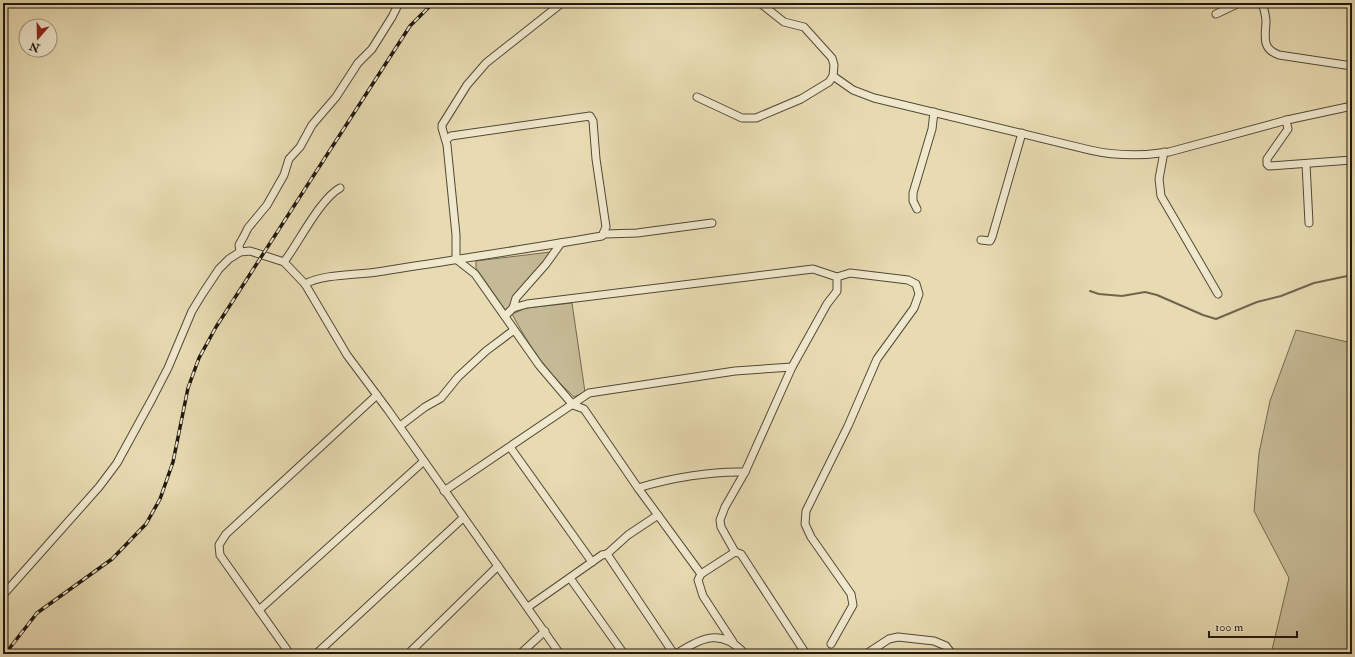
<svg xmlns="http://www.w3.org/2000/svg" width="1355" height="657" font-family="'IM FELL Double Pica',serif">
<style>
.green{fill:#c6ba96;stroke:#726952}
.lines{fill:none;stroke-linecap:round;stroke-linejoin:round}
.stream{stroke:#6f654f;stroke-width:2}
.minor-casing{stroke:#514937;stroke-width:9}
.minor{stroke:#f0e8cd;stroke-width:7}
.rail-casing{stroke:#1f180e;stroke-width:3.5}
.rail{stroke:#f0e8cd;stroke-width:2;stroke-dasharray:6;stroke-linecap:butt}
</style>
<rect width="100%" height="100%" fill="#e8dbb2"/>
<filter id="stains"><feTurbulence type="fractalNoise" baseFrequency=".005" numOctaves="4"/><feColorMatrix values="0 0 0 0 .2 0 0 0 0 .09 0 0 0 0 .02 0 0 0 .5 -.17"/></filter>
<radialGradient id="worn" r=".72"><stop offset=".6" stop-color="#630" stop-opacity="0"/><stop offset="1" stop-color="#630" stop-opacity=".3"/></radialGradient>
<g class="green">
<polygon points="551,252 506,311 476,268 476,261"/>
<path d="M572,303L585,392L574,397C547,372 529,346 512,314L526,308Z"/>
<polygon points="1296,330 1352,343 1352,654 1271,654 1289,578 1254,511 1259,453 1270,401"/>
</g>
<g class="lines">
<polyline class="stream" points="1090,291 1099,294 1122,296 1145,292 1157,295 1203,315 1216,319 1257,302 1281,296 1314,283 1352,275"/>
<defs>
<g id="minor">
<polyline points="562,3 486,63 467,85 442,125 442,128 447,145 456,235 456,259 475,274 539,365 573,405 584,409 638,488 701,574"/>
<path d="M1262,3C1264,9 1266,15 1266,22C1265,38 1262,49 1279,55L1352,66"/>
<polyline points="1216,14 1239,3"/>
<path d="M833,76L853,90L874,98L1090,150C1116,156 1142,156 1169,152L1287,120L1352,106"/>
<polyline points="697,97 742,118 756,118 801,99 829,82 833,76 834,65 832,58 804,27 784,22 760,3"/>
<polyline points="1286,120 1288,129 1267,159 1267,164 1269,166 1352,160"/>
<polyline points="1164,152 1159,179 1161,196 1218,294"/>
<polyline points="1306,164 1309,223"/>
<polyline points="917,209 913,201 913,193 932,129 934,112"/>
<polyline points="605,234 637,233 712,223"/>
<polyline points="981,240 990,241 992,237 1022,133"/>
<polyline points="240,252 239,245 244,236 248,228 267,205 284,175 289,159 300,147 312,125 336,97 358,63 372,49 392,17 399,3"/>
<path d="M284,262C299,242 320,199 340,188"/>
<path d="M305,284C323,274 356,275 377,272C452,260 527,249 602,236L606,227L596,159L593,121L590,116L451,136L446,140"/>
<polyline points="513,308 516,298 546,264 561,243"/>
<polyline points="505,316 513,308 527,304 813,269 837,277 837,291 827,304 792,367 745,472 725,507 720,520 721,527 735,552"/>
<polyline points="400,426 425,407 441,398 458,377 486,351 514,330"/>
<polyline points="510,447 592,562"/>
<path d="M638,488C670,478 712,471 745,472"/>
<polyline points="444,491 589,393 735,371 792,367"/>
<polyline points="607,554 628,535 658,515"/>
<polyline points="570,578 624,654"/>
<polyline points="3,595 99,487 117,463 152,399 168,368 192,311 203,293 219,269 229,259 240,252 250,251 284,262 305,284 347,355 388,410 560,654"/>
<polyline points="528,607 602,555 607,554 674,654"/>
<polyline points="259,610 424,461"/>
<polyline points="733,642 703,596 698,580 701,574 735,552 741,554 806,654"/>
<polyline points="831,644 853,605 851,594 811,537 805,524 806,511 848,426 877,359 914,308 919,294 916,284 908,280 850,273 837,277"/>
<polyline points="290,654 220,555 219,545 226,534 377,395"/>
<polyline points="316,654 463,518"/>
<polyline points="408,654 498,566"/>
<polyline points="520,654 545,631"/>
<path d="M676,654C702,637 722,628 745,654"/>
<polyline points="866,654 889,639 898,637 934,641 946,646 952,654"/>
</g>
</defs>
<use href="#minor" class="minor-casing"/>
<use href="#minor" class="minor"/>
<defs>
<polyline id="rail" points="5,654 37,613 112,559 146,524 160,499 173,462 188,388 199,358 216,327 410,26 433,3"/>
</defs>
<use href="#rail" class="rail-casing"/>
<use href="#rail" class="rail"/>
</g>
<rect width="1355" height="657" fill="none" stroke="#e8dbb2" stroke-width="16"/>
<rect x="4" y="4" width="1347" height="649" fill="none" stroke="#1f180e" stroke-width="2"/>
<rect x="8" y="8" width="1339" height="641" fill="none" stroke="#1f180e"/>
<g transform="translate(38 38) rotate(200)"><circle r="19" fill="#f0e8cd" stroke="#9c9581"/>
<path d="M0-3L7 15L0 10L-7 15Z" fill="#8f2418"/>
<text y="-6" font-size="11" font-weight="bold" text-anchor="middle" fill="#1f180e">N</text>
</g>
<path d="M1209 631v6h88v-6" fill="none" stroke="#1f180e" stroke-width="2"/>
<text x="1215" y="631" font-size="12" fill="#1f180e" stroke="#f0e8cd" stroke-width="3" paint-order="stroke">100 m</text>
<rect width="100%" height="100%" filter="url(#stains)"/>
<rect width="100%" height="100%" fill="url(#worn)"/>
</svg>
